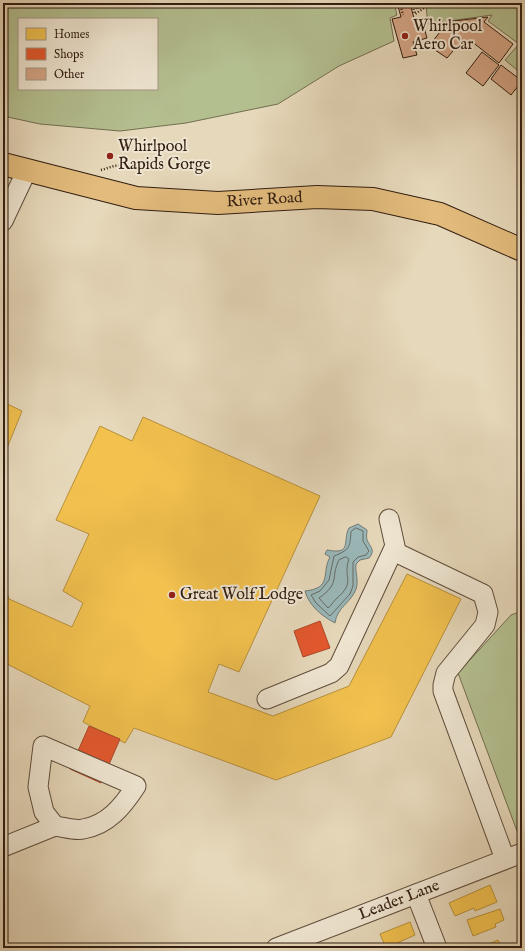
<svg xmlns="http://www.w3.org/2000/svg" width="525" height="951" font-family="'IM FELL English',serif">
<style>
.green{fill:#b4bf90;stroke:#726e50;fill-rule:evenodd}
.water{fill:#9ab8b9;stroke:#707a76}
.homes{fill:#f2c14e;stroke:#b8903c}
.shops{fill:#e4572e;stroke:#ae4625}
.lines{fill:none;stroke-linecap:round;stroke-linejoin:round}
.shore{stroke:#666a65;stroke-width:1}
.building{fill:#d5a586;stroke:#311d11}
.minor-casing{stroke:#5e4c3b;stroke-width:21}
.major-casing{stroke:#311d11;stroke-width:24}
.path{stroke:#311d11;stroke-width:2.5;stroke-dasharray:1 2;stroke-linecap:butt}
.minor{stroke:#efe6d2;stroke-width:19}
.major{stroke:#e3bc7d;stroke-width:22}
.poi-dot{fill:#8f2418;stroke:#efe6d2;stroke-width:1.5}
.labels{text-anchor:middle;dominant-baseline:central;stroke-width:4;stroke-linejoin:round;paint-order:stroke}
.poi-label{font-size:16px;fill:#311d11;stroke:#efe6d2;text-anchor:start}
.street-label{font-size:16px;fill:#311d11;stroke:#efe6d2}
</style>
<rect width="100%" height="100%" fill="#e6d8ba"/>
<filter id="stains"><feTurbulence type="fractalNoise" baseFrequency=".005" numOctaves="4"/><feColorMatrix values="0 0 0 0 .2 0 0 0 0 .09 0 0 0 0 .02 0 0 0 .5 -.17"/></filter>
<radialGradient id="worn" r=".72"><stop offset=".6" stop-color="#630" stop-opacity="0"/><stop offset="1" stop-color="#630" stop-opacity=".3"/></radialGradient>
<g class="green">
<path d="M3,3H394L397,15L390,18L394,41L339,66L278,104L186,123L120,131L40,124L3,116ZM19,19H157V89H19Z"/>
<polygon points="414,3 522,3 522,74 505,60 519,44 488,21 492,15 428,24 426,6 416,9"/>
<polygon points="522,611 522,829 517,831 458,673 511,615"/>
</g>
<path class="water" d="M358,524L367,530C367,533 366,537 367,540C370,547 376,550 369,558L360,560L356,564C355,573 359,580 356,589C351,603 337,607 335,623C322,616 309,606 305,591C333,588 321,573 330,557L325,554L327,550C353,555 342,541 349,528Z"/>
<g class="homes">
<polygon points="3,402 22,411 3,458"/>
<polygon points="143,417 320,496 239,672 219,664 208,692 273,716 349,686 407,574 461,599 391,737 276,780 134,728 125,743 83,722 90,706 3,662 3,582 9,599 72,627 83,603 63,591 89,534 56,520 100,426 132,441"/>
<polygon points="490,885 497,902 475,911 474,908 455,916 449,903"/>
<polygon points="500,909 504,920 495,924 496,927 473,936 467,920"/>
<polygon points="410,922 415,935 386,948 380,934"/>
<polygon points="498,940 502,948 479,948"/>
</g>
<g class="shops">
<polygon points="320,621 330,648 303,657 294,631"/>
<polygon points="89,726 120,739 101,783 70,769"/>
</g>
<g class="lines">
<g class="shore">
<path d="M356,528L363,531V541L369,551L366,555L358,557L353,562V586L350,594L330,616L316,603L311,595L320,591L329,580L334,556C349,550 350,548 351,532Z"/>
<path d="M346,557L349,559C342,579 357,581 336,599C333,602 331,606 328,608L319,598C341,583 330,577 339,560Z"/>
</g>
</g>
<g class="building">
<polygon points="397,3 410,3 416,26 423,24 427,38 413,42 417,55 403,58 392,19 401,17"/>
<polygon points="488,17 484,22 513,44 499,63 471,41 459,44 447,58 429,46 443,28 436,23"/>
<polygon points="482,52 499,65 483,86 466,73"/>
<polygon points="501,65 522,81 511,95 491,79"/>
</g>
<g class="lines">
<defs>
<g id="minor">
<polyline points="3,221 27,170"/>
<polyline points="393,551 483,594 488,612 485,625 446,673 443,685 443,691 505,859"/>
<polyline points="267,699 331,673 339,666 395,546 389,519"/>
<path d="M43,746L136,786C123,806 108,825 83,829C75,831 64,827 55,826L44,812L38,787Z"/>
<polyline points="3,847 55,826"/>
<polyline points="416,894 437,948"/>
<path id="s1" d="M276,948L522,853"/>
</g>
<g id="major">
<path id="s2" d="M3,164L136,198L218,203L317,197L373,199L440,214L522,250"/>
</g>
</defs>
<use href="#minor" class="minor-casing"/>
<use href="#major" class="major-casing"/>
<g class="path">
<polyline points="400,3 403,15"/>
<polyline points="412,3 415,14 424,8"/>
<polyline points="101,170 114,166 134,164"/>
</g>
<use href="#minor" class="minor"/>
<use href="#major" class="major"/>
</g>
<g class="poi-dot">
<circle cx="405" cy="36" r="4"/>
<circle cx="110" cy="156" r="4"/>
<circle cx="172" cy="595" r="4"/>
</g>
<g class="labels">
<g class="poi-label">
<text x="413" y="27">Whirlpool<tspan x="413" dy="18">Aero Car</tspan></text>
<text x="118" y="147">Whirlpool<tspan x="118" dy="18">Rapids Gorge</tspan></text>
<text x="180" y="595">Great Wolf Lodge</text>
</g>
<g class="street-label">
<text stroke="none"><textPath href="#s2" startOffset="266">River Road</textPath></text>
<text stroke="none"><textPath href="#s1" startOffset="132">Leader Lane</textPath></text>
</g>
</g>
<rect width="525" height="951" fill="none" stroke="#e6d8ba" stroke-width="16"/>
<rect x="4" y="4" width="517" height="943" fill="none" stroke="#311d11" stroke-width="2"/>
<rect x="8" y="8" width="509" height="935" fill="none" stroke="#311d11"/>
<rect x="18" y="18" width="140" height="72" fill="#efe6d2" stroke="#a39685"/>
<rect x="26" y="28" width="20" height="12" fill="#f2c14e" stroke="#a39685"/>
<text x="54" y="38" font-size="12" fill="#311d11">Homes</text>
<rect x="26" y="48" width="20" height="12" fill="#e4572e" stroke="#a39685"/>
<text x="54" y="58" font-size="12" fill="#311d11">Shops</text>
<rect x="26" y="68" width="20" height="12" fill="#d5a586" stroke="#a39685"/>
<text x="54" y="78" font-size="12" fill="#311d11">Other</text>
<rect width="100%" height="100%" filter="url(#stains)"/>
<rect width="100%" height="100%" fill="url(#worn)"/>
</svg>
